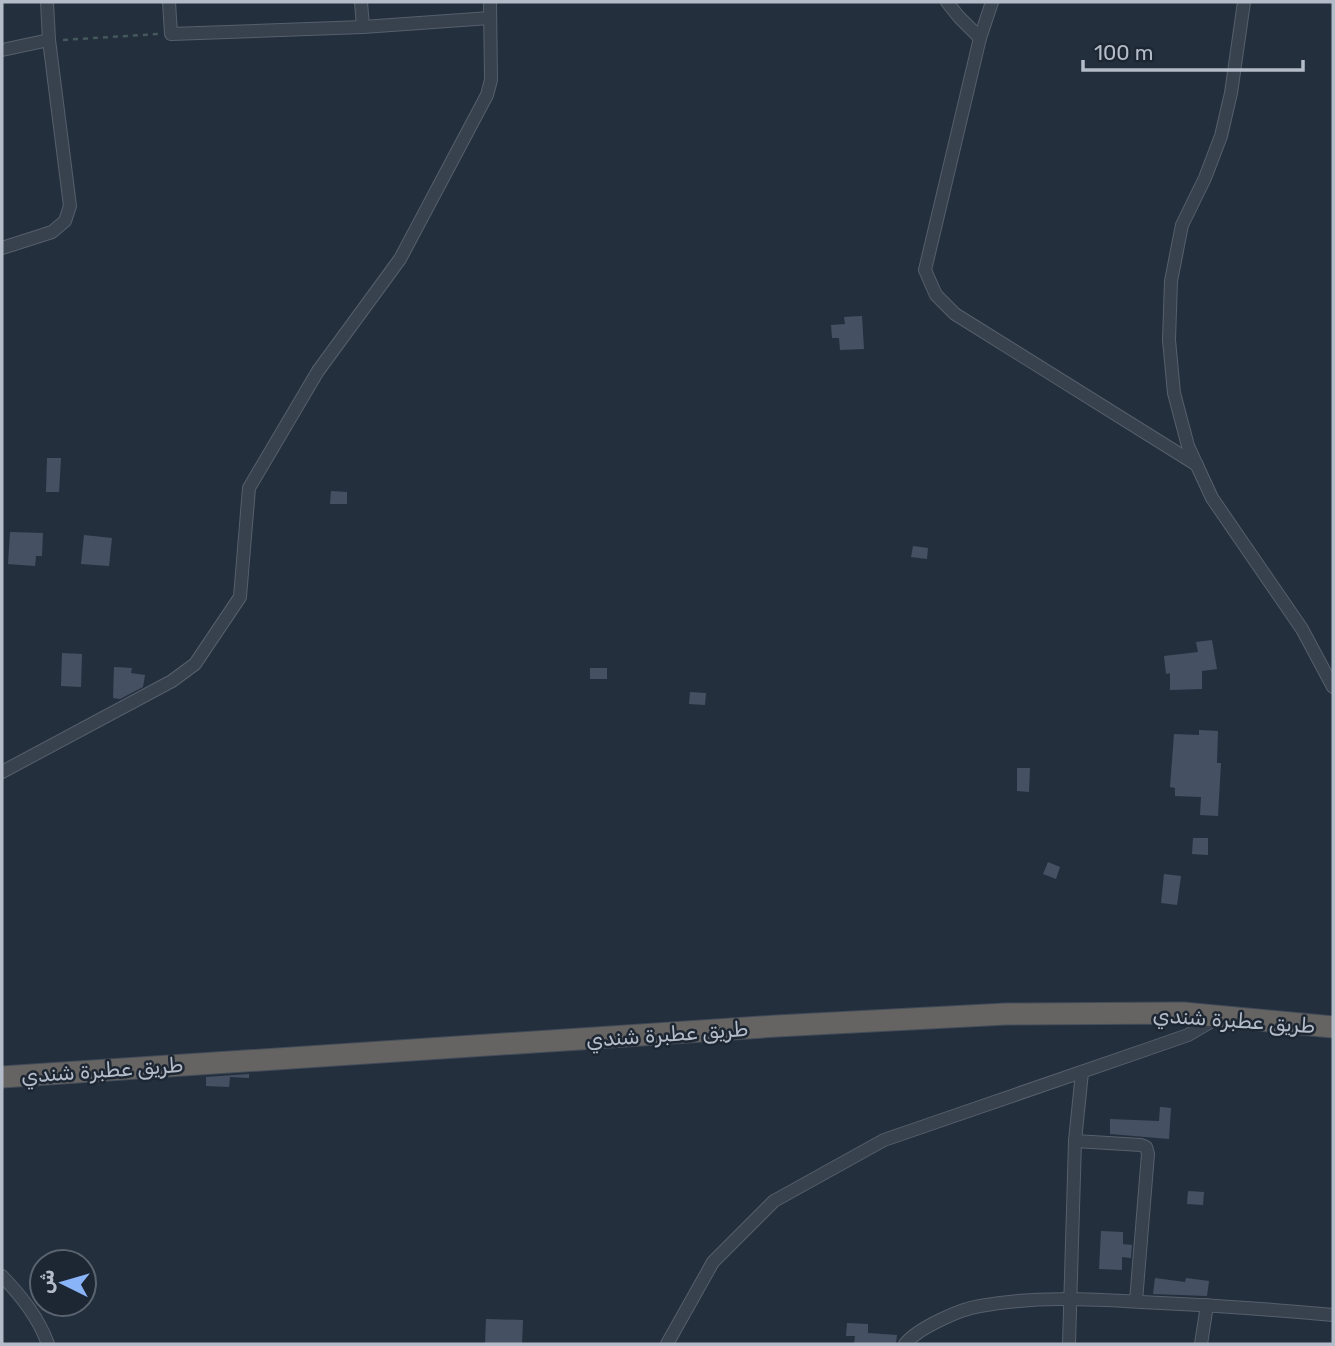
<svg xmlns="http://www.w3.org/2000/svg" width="1335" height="1346" font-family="Rubik,'Noto Sans Arabic',sans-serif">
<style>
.building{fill:#455162}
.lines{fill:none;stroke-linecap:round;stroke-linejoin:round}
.minor-casing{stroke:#565f6c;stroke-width:14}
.trunk-casing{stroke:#434c59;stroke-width:23}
.path{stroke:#44595c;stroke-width:2.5;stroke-dasharray:5 5;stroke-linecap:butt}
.minor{stroke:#38414e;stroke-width:12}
.trunk{stroke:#656462;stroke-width:21}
.labels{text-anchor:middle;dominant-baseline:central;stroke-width:5;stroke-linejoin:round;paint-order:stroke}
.street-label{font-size:21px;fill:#b4bcc9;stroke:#1d2633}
</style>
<rect width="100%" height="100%" fill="#242f3e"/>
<g class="building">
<polygon points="862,316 864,349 840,350 839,338 832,338 831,325 845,324 844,317"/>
<polygon points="47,458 61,458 59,492 46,492"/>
<polygon points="331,491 347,492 347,504 330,504"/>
<polygon points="10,532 43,533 42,556 36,556 35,566 8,564"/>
<polygon points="84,535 112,538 109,566 81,564"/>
<polygon points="913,546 928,548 927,559 911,557"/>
<polygon points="1212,640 1217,669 1202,671 1202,689 1170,690 1170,673 1166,674 1164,656 1198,652 1196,642"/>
<polygon points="62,653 82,654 81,687 61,686"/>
<polygon points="114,667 132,668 131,673 145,675 143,687 120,699 113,698"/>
<rect x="590" y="668" width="17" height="11"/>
<polygon points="690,692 706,693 705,705 689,704"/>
<polygon points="1199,730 1218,731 1217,763 1221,763 1218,816 1200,815 1201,797 1175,796 1175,788 1170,787 1174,734 1199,735"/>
<polygon points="1017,768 1030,768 1029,792 1017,791"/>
<polygon points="1193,838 1208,838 1208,855 1192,854"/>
<polygon points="1048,862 1060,867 1056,879 1043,874"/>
<polygon points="1164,874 1181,876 1177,905 1161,903"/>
<polygon points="249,1074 249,1078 230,1077 229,1087 206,1086 206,1077"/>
<polygon points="1160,1107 1171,1108 1169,1139 1110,1134 1110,1119 1159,1121"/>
<polygon points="1188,1191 1204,1192 1203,1205 1187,1204"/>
<polygon points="1101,1231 1123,1232 1123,1244 1132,1245 1131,1258 1122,1257 1122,1270 1099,1269"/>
<polygon points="1155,1278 1185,1282 1186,1278 1209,1281 1207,1296 1153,1294"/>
<polygon points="486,1319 523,1320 522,1344 485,1344"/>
<polygon points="847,1323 868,1324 868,1333 897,1335 896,1344 854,1344 855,1336 846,1336"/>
</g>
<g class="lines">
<defs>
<g id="minor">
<polyline points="169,2 171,34 363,27 490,18"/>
<polyline points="361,2 363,27"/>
<polyline points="947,2 959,17 980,38"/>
<polyline points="992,2 980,38 925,270 936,295 955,314 1197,465"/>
<polyline points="1244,2 1231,93 1221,136 1205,178 1182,225 1171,281 1169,340 1174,393 1188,446 1212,498 1302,629 1333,687"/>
<polyline points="2,50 49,40"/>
<polyline points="2,248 52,232 65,221 70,206 49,40 47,2"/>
<polyline points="2,772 172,681 195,664 240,597 249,488 318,371 400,259 487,95 491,80 490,2"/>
<polyline points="1075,1141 1141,1145 1146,1147 1148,1154 1136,1301"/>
<path d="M2,1276C22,1297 38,1317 48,1344"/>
<polyline points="667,1344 713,1262 774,1201 884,1140 1145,1050 1188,1035 1217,1018"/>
<path d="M905,1344C918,1328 960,1309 980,1306C1033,1296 1088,1299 1141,1302C1205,1305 1269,1309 1333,1315"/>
<polyline points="1069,1344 1075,1141 1082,1072"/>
<polyline points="1201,1344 1207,1305"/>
</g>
<polyline id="trunk" points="2,1077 777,1026 1006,1014 1183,1013 1333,1027"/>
</defs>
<use href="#minor" class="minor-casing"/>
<use href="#trunk" class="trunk-casing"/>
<polyline class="path" points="63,40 158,34"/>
<use href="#minor" class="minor"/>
<use href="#trunk" class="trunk"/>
</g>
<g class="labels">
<g class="street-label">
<text transform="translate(1234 1020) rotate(4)">طريق عطبرة شندي</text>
<text transform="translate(667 1034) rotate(-4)">طريق عطبرة شندي</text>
<text transform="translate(102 1070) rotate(-4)">طريق عطبرة شندي</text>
</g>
</g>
<rect width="1335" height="1346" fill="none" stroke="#b4bcc9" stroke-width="7"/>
<g transform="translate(63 1283) rotate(275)"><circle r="33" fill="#1d2633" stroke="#59626f" stroke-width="2"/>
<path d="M0-5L12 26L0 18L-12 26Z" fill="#8ab4f8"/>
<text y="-10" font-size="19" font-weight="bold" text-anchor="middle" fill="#b4bcc9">ش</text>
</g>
<path d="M1083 60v10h220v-10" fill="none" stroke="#b4bcc9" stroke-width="3.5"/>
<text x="1094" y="60" font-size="21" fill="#b4bcc9" stroke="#1d2633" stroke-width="5" paint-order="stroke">100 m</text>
</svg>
